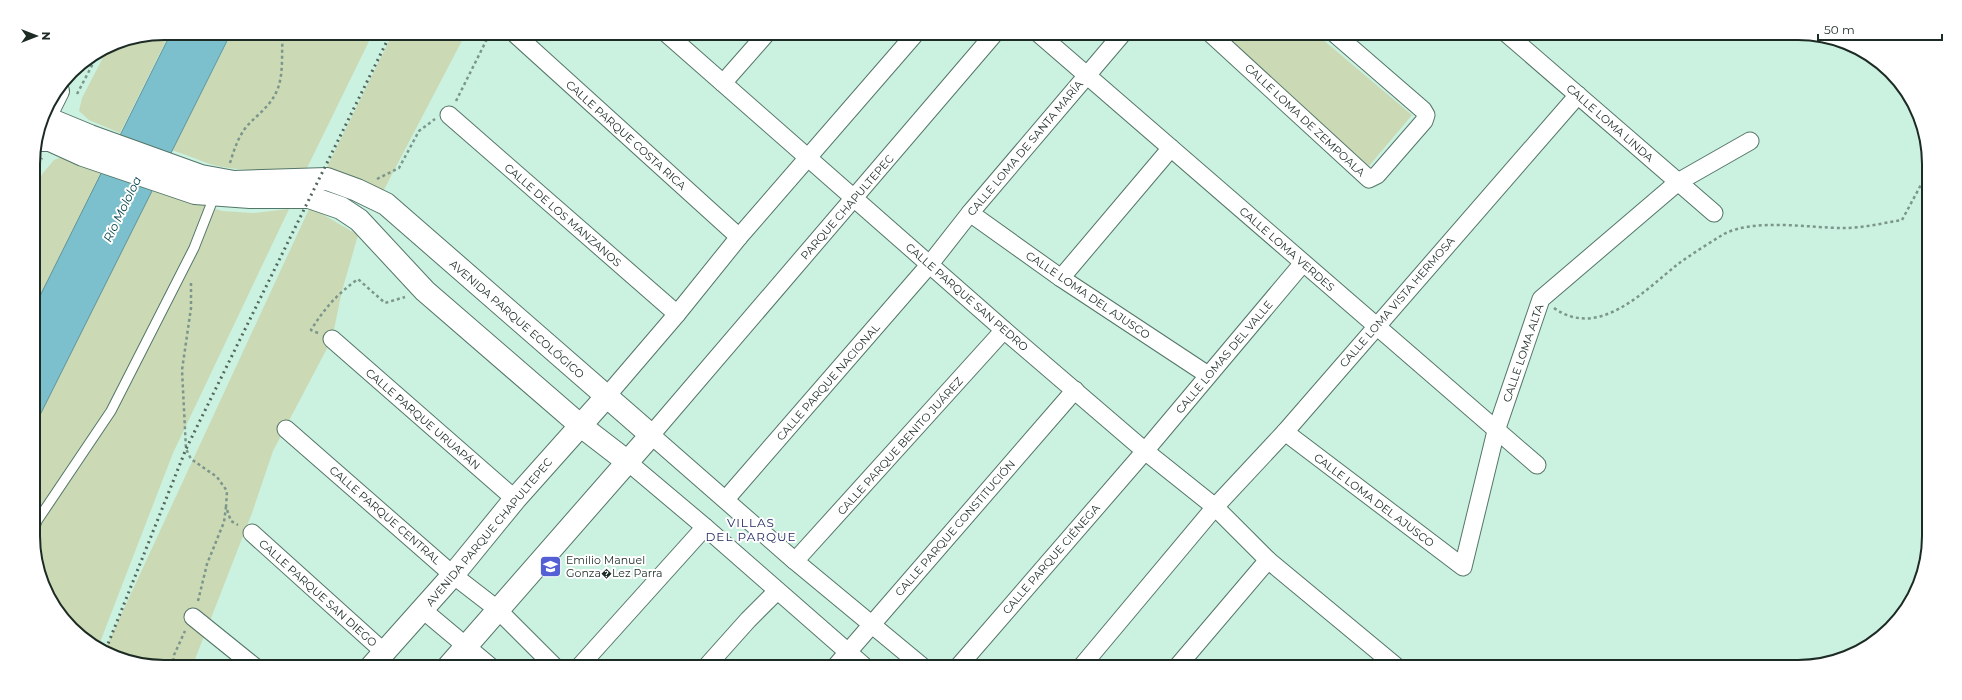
<svg xmlns="http://www.w3.org/2000/svg" width="1962" height="700" font-family="Montserrat,sans-serif">
<style>
.green{fill:#cbd9b5}
.water{fill:#7bc0cc;stroke:#5f939a}
.lines{fill:none;stroke-linecap:round;stroke-linejoin:round}
.service-casing{stroke:#547668;stroke-width:11}
.minor-casing{stroke:#547668;stroke-width:19}
.tertiary-casing{stroke:#547668;stroke-width:24}
.primary-casing{stroke:#547668;stroke-width:24}
.path{stroke:#7b968b;stroke-width:2.5;stroke-dasharray:3 3;stroke-linecap:butt}
.service{stroke:#fff;stroke-width:9}
.minor{stroke:#fff;stroke-width:17}
.tertiary{stroke:#fff;stroke-width:22}
.primary{stroke:#fff;stroke-width:22}
.rail{stroke:#52675e;stroke-width:3;stroke-dasharray:2 4;stroke-linecap:butt}
.labels{text-anchor:middle;dominant-baseline:central;stroke-width:4;stroke-linejoin:round;paint-order:stroke}
.street-label{font-size:11px;fill:#1d2b25;stroke:#fff}
.poi-label{font-size:11px;fill:#1d2b25;stroke:#fff;text-anchor:start}
.water-label{font-size:12px;font-style:italic;fill:#03454e;stroke:#fff}
.neighbourhood-label{font-size:12px;letter-spacing:1px;fill:#232962;stroke:#fff}
.rim{fill:none;stroke:#1d2b25;stroke-width:2}
</style>
<rect width="100%" height="100%" fill="#cbf1e1"/>
<g class="green">
<polygon points="164,33 170,33 120,133 89,120 79,111 82,98 109,46 114,43"/>
<path d="M232,33H373L307,168C275,170 238,173 207,163C196,159 184,154 172,150Z"/>
<polygon points="393,33 466,33 377,203 323,175"/>
<polygon points="1220,33 1315,33 1412,115 1369,166"/>
<polygon points="64,156 104,167 34,308 33,191 43,173 54,160"/>
<polygon points="152,188 222,211 253,213 289,209 173,453 99,645 65,622 35,561 35,425"/>
<polygon points="310,207 358,235 342,291 332,339 273,451 252,513 192,667 164,667 122,660 106,649 109,641"/>
</g>
<polygon class="water" points="171,33 231,33 35,425 34,308"/>
<g class="lines">
<defs>
<polyline id="service" points="35,527 37,521 111,411 194,248 212,202 213,195"/>
<g id="minor">
<polyline points="514,33 739,237"/>
<polyline points="666,33 1004,330 1145,451 1215,507 1268,560"/>
<polyline points="1038,33 1537,465"/>
<polyline points="1210,33 1369,179 1377,175 1424,121 1426,115 1423,110 1334,33"/>
<polyline points="1506,33 1714,213"/>
<polyline points="723,83 767,33"/>
<polyline points="449,115 677,314"/>
<polyline points="970,213 1061,278 1208,375"/>
<polyline points="1061,278 1171,148"/>
<polyline points="332,339 515,499"/>
<polyline points="606,397 677,314 739,237 916,33"/>
<polyline points="286,429 453,575 497,609 555,667"/>
<polyline points="1285,432 1463,567 1496,431 1541,299 1678,182 1750,141"/>
<polyline points="629,463 705,527 865,667"/>
<polyline points="726,499 930,264 970,213 1123,33"/>
<polyline points="252,533 384,652"/>
<polyline points="795,561 1004,330"/>
<polyline points="423,610 491,667"/>
<polyline points="193,617 255,667"/>
<polyline points="579,667 705,527"/>
<polyline points="706,667 748,620 777,591"/>
<polyline points="835,667 1075,390"/>
<polyline points="923,667 795,561 651,435 995,33"/>
<polyline points="958,667 1145,451 1303,263"/>
<polyline points="1081,667 1215,507 1285,432 1578,95"/>
<polyline points="1177,667 1268,560 1397,667"/>
</g>
<g id="tertiary">
<polyline points="44,117 90,136 201,176 234,182 327,179 357,190 386,204 651,435 448,667"/>
<polyline points="37,140 50,140 83,155 195,193 250,197 309,197 341,208 359,220 425,291 581,426 629,463"/>
<polyline points="371,667 453,575 515,499 606,397"/>
</g>
<polyline id="primary" points="42,123 58,91"/>
</defs>
<use href="#service" class="service-casing"/>
<use href="#minor" class="minor-casing"/>
<use href="#tertiary" class="tertiary-casing"/>
<use href="#primary" class="primary-casing"/>
<g class="path">
<polyline points="77,94 99,52"/>
<polyline points="456,101 490,33"/>
<path d="M230,163C234,150 238,137 247,126C258,114 272,105 278,88C284,71 281,51 283,33"/>
<polyline points="33,175 42,158"/>
<polyline points="377,179 399,168 419,131 435,119"/>
<polyline points="191,283 191,308 182,370 186,449 191,459 217,477 227,491 226,507 231,521 238,525"/>
<path d="M1554,308C1599,340 1644,291 1678,264C1692,254 1709,243 1724,234C1755,218 1809,228 1844,228C1863,228 1883,223 1902,220L1923,181L1928,180"/>
<path d="M318,333L311,330C324,309 337,294 358,279L385,303L405,297"/>
<polyline points="198,601 207,564 224,522 226,507"/>
<polyline points="172,667 174,655 185,631"/>
</g>
<use href="#service" class="service"/>
<use href="#minor" class="minor"/>
<use href="#tertiary" class="tertiary"/>
<use href="#primary" class="primary"/>
<polyline class="rail" points="106,649 186,449 391,33"/>
</g>
<defs>
<symbol id="school-square" viewBox="-11 -11 22 22"><rect x="-9" y="-9" width="18" height="18" rx="4" fill="#545fd5" stroke="#fff"/><path d="M0-5L7-2L0 1L-7-2ZM-4 1L0 2.5L4 1V4Q0 6-4 4Z" fill="#fff"/></symbol>
</defs>
<g fill-rule="evenodd">
<use href="#school-square" x="538" y="554" width="25" height="25"/>
</g>
<g class="labels">
<g class="street-label">
<text transform="translate(1305 120) rotate(43)">CALLE LOMA DE ZEMPOALA</text>
<text transform="translate(1610 123) rotate(41)">CALLE LOMA LINDA</text>
<text transform="translate(626 135) rotate(42)">CALLE PARQUE COSTA RICA</text>
<text transform="translate(1025 148) rotate(-50)">CALLE LOMA DE SANTA MARÍA</text>
<text transform="translate(847 207) rotate(-49)">PARQUE CHAPULTEPEC</text>
<text transform="translate(563 215) rotate(41)">CALLE DE LOS MANZANOS</text>
<text transform="translate(1287 249) rotate(41)">CALLE LOMA VERDES</text>
<text transform="translate(1088 295) rotate(34)">CALLE LOMA DEL AJUSCO</text>
<text transform="translate(967 297) rotate(41)">CALLE PARQUE SAN PEDRO</text>
<text transform="translate(1397 302) rotate(-49)">CALLE LOMA VISTA HERMOSA</text>
<text transform="translate(517 319) rotate(41)">AVENIDA PARQUE ECOLÓGICO</text>
<text transform="translate(1523 353) rotate(-71)">CALLE LOMA ALTA</text>
<text transform="translate(1224 357) rotate(-50)">CALLE LOMAS DEL VALLE</text>
<text transform="translate(828 382) rotate(-49)">CALLE PARQUE NACIONAL</text>
<text transform="translate(423 419) rotate(41)">CALLE PARQUE URUAPÁN</text>
<text transform="translate(900 446) rotate(-48)">CALLE PARQUE BENITO JUÁREZ</text>
<text transform="translate(1374 500) rotate(37)">CALLE LOMA DEL AJUSCO</text>
<text transform="translate(385 515) rotate(41)">CALLE PARQUE CENTRAL</text>
<text transform="translate(955 528) rotate(-49)">CALLE PARQUE CONSTITUCIÓN</text>
<text transform="translate(489 532) rotate(-50)">AVENIDA PARQUE CHAPULTEPEC</text>
<text transform="translate(1051 559) rotate(-49)">CALLE PARQUE CIÉNEGA</text>
<text transform="translate(318 593) rotate(42)">CALLE PARQUE SAN DIEGO</text>
</g>
<g class="poi-label">
<text x="566" y="560">Emilio Manuel<tspan x="566" dy="13">Gonza�Lez Parra</tspan></text>
</g>
<g class="water-label">
<text transform="translate(122 209) rotate(-64)">Río Mololoa</text>
</g>
<g class="neighbourhood-label">
<text x="751" y="522">VILLAS<tspan x="751" dy="14">DEL PARQUE</tspan></text>
</g>
</g>
<path d="M0 0H1962V700H0ZM164 40H1798A124 124 0 0 1 1922 164V536A124 124 0 0 1 1798 660H164A124 124 0 0 1 40 536V164A124 124 0 0 1 164 40Z" fill="#fff" fill-rule="evenodd"/>
<path class="rim" d="M164 40H1798A124 124 0 0 1 1922 164V536A124 124 0 0 1 1798 660H164A124 124 0 0 1 40 536V164A124 124 0 0 1 164 40Z"/>
<g transform="translate(36 36) rotate(90)" stroke="#ffffff" stroke-width="3" paint-order="stroke">
<path d="M0-3L7 15L0 10L-7 15Z" fill="#1d2b25"/>
<text y="-6" font-size="11" font-weight="bold" text-anchor="middle" fill="#1d2b25">N</text>
</g>
<path d="M1818 34v6h124v-6" fill="none" stroke="#1d2b25" stroke-width="2"/>
<text x="1824" y="34" font-size="12" fill="#1d2b25" stroke="#ffffff" stroke-width="3" paint-order="stroke">50 m</text>
</svg>
